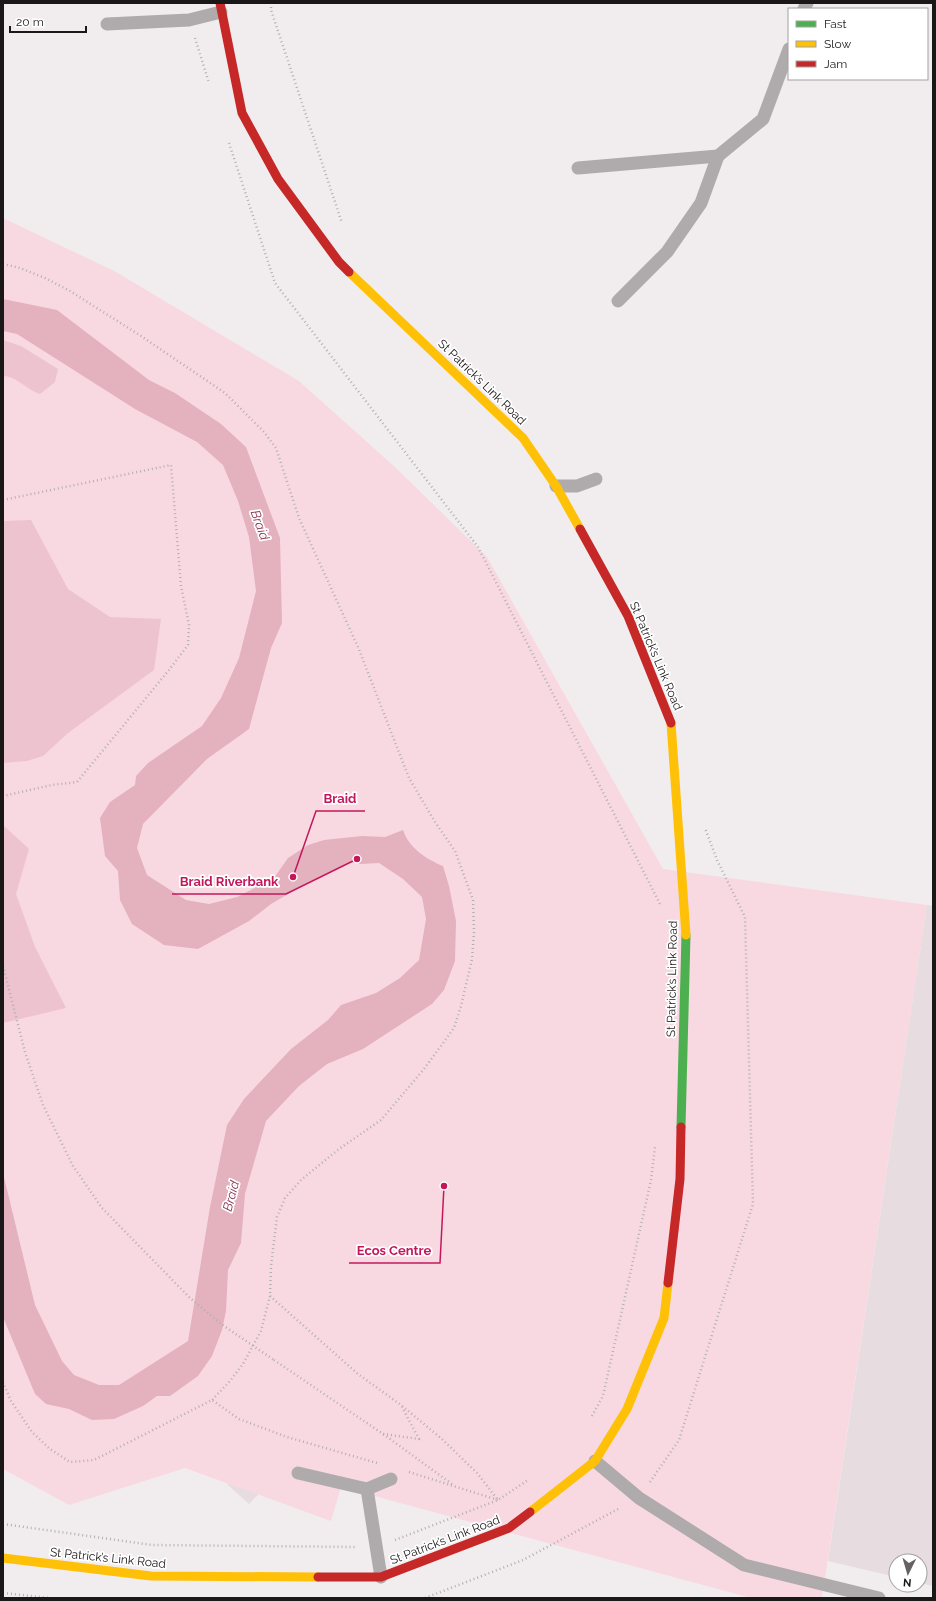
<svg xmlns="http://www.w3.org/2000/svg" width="936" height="1601" font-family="Raleway,sans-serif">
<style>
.built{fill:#e7dcdf}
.green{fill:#f9d9e1}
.forest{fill:#edc3cf}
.water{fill:#e4b1bf}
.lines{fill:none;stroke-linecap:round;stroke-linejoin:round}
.path{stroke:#b2b0b1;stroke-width:2.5;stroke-dasharray:1 3;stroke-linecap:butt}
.lane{stroke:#afabac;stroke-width:13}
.fast{stroke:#4caf50;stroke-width:9}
.slow{stroke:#ffc107;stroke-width:9}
.jam{stroke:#c62828;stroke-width:9}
.path-bridge{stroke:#b2b0b1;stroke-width:2.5;stroke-dasharray:1 3;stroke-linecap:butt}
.labels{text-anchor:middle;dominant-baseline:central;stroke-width:3.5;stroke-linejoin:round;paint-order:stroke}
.street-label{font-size:12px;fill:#1a1718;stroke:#fff}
.water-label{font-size:13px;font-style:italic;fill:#863450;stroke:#fff}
.leader{fill:none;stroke:#c2185b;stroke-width:1.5}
.callout-dot{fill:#c2185b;stroke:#fff;stroke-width:1.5}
.callout-label{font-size:13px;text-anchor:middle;font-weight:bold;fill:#c2185b;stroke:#fff;stroke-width:3.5;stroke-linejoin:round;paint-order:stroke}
</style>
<rect width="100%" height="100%" fill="#f1eced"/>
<g class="built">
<polygon points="927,905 933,906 933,1586 920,1583 920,1561 896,1561 896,1577 828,1561"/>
<polygon points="248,1462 269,1483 249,1504 227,1484"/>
</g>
<polygon class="green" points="3,218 116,272 299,381 397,469 487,557 663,869 927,905 822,1598 751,1598 341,1487 331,1521 185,1468 69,1505 3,1469"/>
<g class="forest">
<path d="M3,340L21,346L58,369L55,382L40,394C27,390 16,376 3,376Z"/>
<polygon points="31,520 68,589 110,617 161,619 154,670 68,733 43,756 27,761 3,763 3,521"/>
<polygon points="3,825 29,849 16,894 35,947 66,1008 3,1023"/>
</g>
<path class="water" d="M3,299L57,310L149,380L175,393L221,424L246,447L280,538L282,623L271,648L249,729L207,759L143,824L137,848L147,875L186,900L209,904L237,897L274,878L288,858L308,845L324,840L362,836L385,837L403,830C409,848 426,859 443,866L449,886L456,921L455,961L444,990L432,1004L363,1049L327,1064L299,1086L266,1121L245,1194L241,1243L228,1270L226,1311L222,1330L212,1356L198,1376L170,1396H157L143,1406L114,1419L92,1420L69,1409L46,1404L35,1394L3,1317V1173L35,1305L62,1361L74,1375L99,1385H119L188,1341L210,1207L227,1125L244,1099L291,1049L328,1020L341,1005L376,993L400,978L419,960L426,919L422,897L403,879L379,863L361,864L350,862L307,883L271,904L249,921L198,949L164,945L132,924L120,900L118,871L105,856L100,818L110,802L135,785L136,776L148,763L202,726L221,698L239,658L256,591L249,537L238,501L223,465L197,442L135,409L17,334L3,331Z"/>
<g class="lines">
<g class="path">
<polyline points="271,3 271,10 342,223"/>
<polyline points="195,38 209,83"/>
<polyline points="229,143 275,283 478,547 660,904"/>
<polyline points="3,264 20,268 45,278 70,291 141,336 225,393 264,432 276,448 299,518 358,647 409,778 435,822 455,851 473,900 474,932 472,959 461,1006 454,1028 424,1069 381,1120 339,1149 301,1180 285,1198 277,1217 271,1266 270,1296 261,1331 243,1364 230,1381 212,1400"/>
<polyline points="3,500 171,465 181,586 189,625 188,645 169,670 77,782 52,785 3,796"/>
<polyline points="270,1296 358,1374 401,1405 442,1439 477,1473 498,1500"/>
<polyline points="274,1360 383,1434 452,1484"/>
<polyline points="3,1382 11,1401 32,1432 50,1449 70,1462 94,1460 212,1400 239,1419 287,1437 377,1463"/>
<polyline points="592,1416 603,1396 651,1180 655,1147"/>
<polyline points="383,1434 419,1439 402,1407"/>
<polyline points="409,1472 498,1500"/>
<polyline points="650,1482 679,1440 753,1204 745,917 717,860 705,828"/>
<polyline points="3,1524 152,1545 357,1547"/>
<polyline points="395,1540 498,1500 528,1480"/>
<polyline points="3,1593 50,1598"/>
<polyline points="425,1598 523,1560 620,1508"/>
</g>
<g class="lane">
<polyline points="804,9 807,3"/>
<polyline points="107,24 189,20 221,12"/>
<polyline points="578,168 718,156 763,119 789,49"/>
<polyline points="618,301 667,252 701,203 718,156"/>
<polyline points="556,486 577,486 596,479"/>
<polyline points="595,1461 639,1498 744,1565 879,1598"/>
<polyline points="298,1473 367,1489 391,1479"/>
<polyline points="367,1489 381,1577"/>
</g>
<polyline class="fast" points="681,1127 686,935"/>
<g class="slow">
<polyline points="349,272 523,438 556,486 580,529"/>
<polyline points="671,723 686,935"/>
<polyline points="530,1512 595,1461 627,1409 664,1318 668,1283"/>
<polyline points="3,1558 151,1576 318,1577"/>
</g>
<g class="jam">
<polyline points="220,3 242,113 278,179 339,262 349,272"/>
<polyline points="580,529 628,616 671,723"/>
<polyline points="668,1283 680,1179 681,1127"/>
<polyline points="318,1577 381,1577 509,1528 530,1512"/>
</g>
<polyline class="path-bridge" points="3,966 25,1052 43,1105 73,1166 102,1208 189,1297 221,1324 274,1360"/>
</g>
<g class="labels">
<g class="street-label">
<text transform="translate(482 382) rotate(44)">St Patrick’s Link Road</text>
<text transform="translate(656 656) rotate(67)">St Patrick’s Link Road</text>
<text transform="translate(672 979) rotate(-89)">St Patrick’s Link Road</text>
<text transform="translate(445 1540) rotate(-21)">St Patrick’s Link Road</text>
<text transform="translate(108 1558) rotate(6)">St Patrick’s Link Road</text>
</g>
<g class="water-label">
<text transform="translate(260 525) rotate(70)">Braid</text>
<text transform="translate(231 1196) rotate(-75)">Braid</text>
</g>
</g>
<path class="leader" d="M293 877L316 811H365M357 859L286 894H172M444 1186L440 1263H349"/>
<g class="callout-dot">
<circle cx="293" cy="877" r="4"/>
<circle cx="357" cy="859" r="4"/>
<circle cx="444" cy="1186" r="4"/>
</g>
<g class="callout-label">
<text x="340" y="803">Braid</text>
<text x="229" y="886">Braid Riverbank</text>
<text x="394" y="1255">Ecos Centre</text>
</g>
<rect width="936" height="1601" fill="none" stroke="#1a1718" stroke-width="8"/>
<rect x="788" y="8" width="140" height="72" fill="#ffffff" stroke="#a3a2a3"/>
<rect x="796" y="21" width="20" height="6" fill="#4caf50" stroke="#a3a2a3"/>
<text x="824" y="28" font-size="12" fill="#1a1718">Fast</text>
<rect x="796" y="41" width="20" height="6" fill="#ffc107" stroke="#a3a2a3"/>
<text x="824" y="48" font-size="12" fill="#1a1718">Slow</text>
<rect x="796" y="61" width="20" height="6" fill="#c62828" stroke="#a3a2a3"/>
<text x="824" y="68" font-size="12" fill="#1a1718">Jam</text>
<g transform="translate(908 1573) rotate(185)"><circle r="19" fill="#ffffff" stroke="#a3a2a3"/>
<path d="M0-3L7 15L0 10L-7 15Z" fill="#656263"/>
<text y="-6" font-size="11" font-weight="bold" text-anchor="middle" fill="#1a1718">N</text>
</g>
<path d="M10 26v6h76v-6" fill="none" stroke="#1a1718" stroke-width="2"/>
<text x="16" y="26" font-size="12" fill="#1a1718" stroke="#ffffff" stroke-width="3" paint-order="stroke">20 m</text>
</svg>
